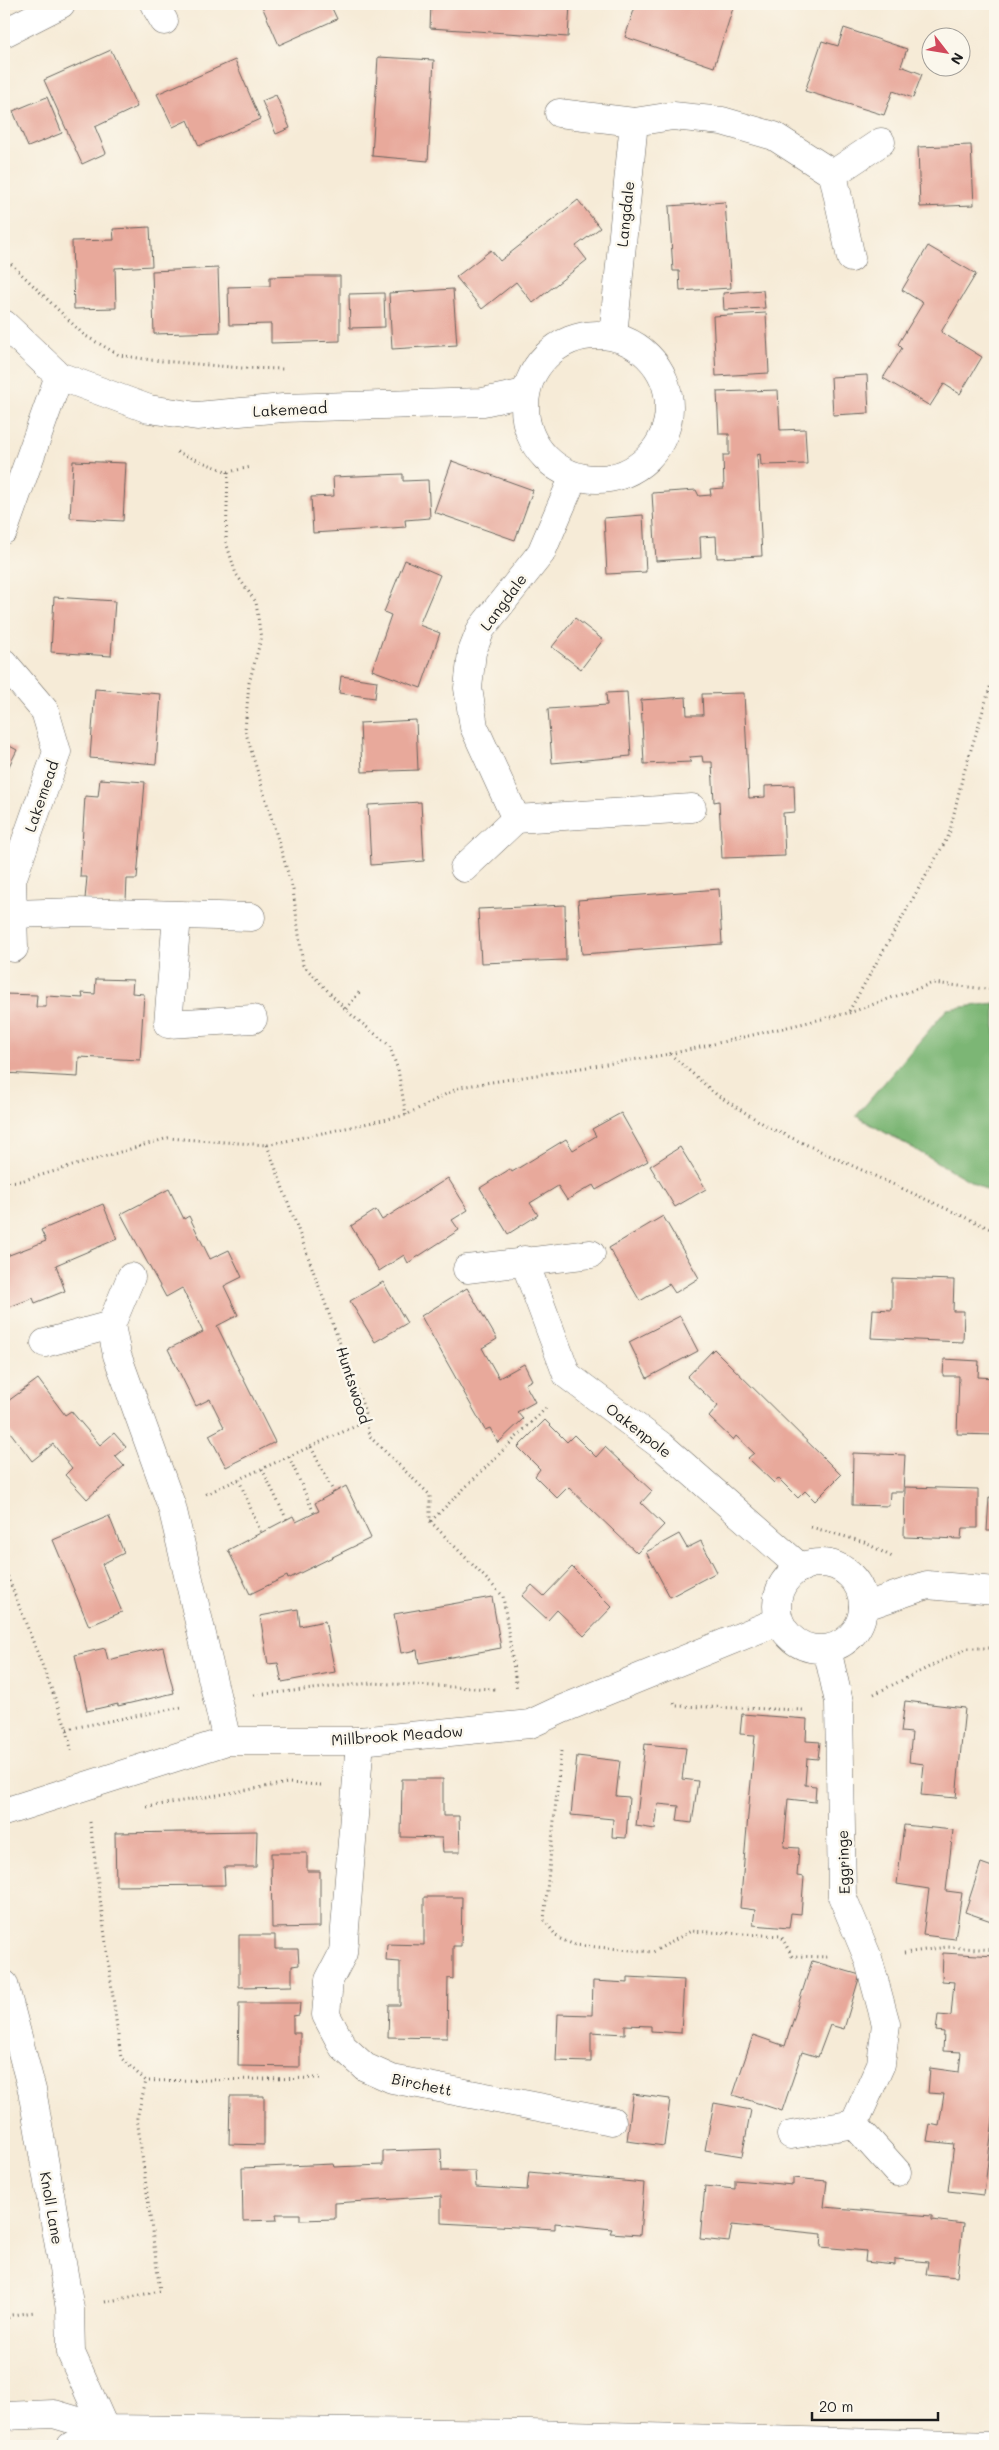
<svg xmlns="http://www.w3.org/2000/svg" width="999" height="2450" font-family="Mali,sans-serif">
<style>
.forest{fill:#7bb675;stroke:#4c6948}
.building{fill:#e8a99b}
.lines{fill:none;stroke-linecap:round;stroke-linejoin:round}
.minor-casing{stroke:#68645d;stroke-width:29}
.major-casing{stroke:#68645d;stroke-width:29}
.path{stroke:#68645d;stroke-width:3;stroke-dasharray:1 4;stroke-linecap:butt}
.minor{stroke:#fff;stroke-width:28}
.major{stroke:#fff;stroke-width:28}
.labels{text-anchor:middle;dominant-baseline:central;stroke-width:5;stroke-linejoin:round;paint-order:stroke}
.street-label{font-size:15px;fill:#1c1c1c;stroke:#fbf7ec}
</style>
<rect width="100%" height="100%" fill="#fbf7ec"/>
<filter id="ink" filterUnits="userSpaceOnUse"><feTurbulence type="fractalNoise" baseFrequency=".02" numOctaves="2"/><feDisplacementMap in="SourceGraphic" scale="10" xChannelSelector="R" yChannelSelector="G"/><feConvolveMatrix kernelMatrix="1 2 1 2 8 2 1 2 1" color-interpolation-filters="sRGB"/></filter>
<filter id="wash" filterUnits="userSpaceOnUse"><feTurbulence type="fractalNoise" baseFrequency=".0096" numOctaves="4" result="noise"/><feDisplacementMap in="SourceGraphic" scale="20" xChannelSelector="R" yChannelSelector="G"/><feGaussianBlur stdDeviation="1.12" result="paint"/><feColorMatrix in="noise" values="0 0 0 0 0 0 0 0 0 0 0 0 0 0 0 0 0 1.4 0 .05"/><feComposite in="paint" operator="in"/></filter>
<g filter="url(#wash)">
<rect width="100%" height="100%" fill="#f6ebd7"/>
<polygon class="forest" points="995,1003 995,1195 856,1116 947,1009"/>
<g id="blocks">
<g class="building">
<polygon points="261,4 330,4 337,19 279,45"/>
<polygon points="431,4 570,4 568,37 430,28"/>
<polygon points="636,4 734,5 714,67 625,37"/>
<polygon points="844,28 907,49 901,66 922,74 913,98 893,91 884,115 805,91 822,41 838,46"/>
<polygon points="111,50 137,107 95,127 106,153 82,164 44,80"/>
<polygon points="378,57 434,60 428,161 372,156"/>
<polygon points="235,60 260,119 199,146 188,120 173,127 157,94"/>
<polygon points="276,95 290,128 276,134 262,101"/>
<polygon points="47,97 62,133 28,147 13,111"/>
<polygon points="971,145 974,205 920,207 918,147"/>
<polygon points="578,200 600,228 576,246 587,260 533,303 516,282 482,309 456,277 491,250 500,261"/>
<polygon points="725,202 731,288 680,291 679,271 673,271 669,206"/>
<polygon points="150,227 152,266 115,268 116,308 74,309 72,241 114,240 113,229"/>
<polygon points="928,246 976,274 941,332 982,357 960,394 944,384 930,406 883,378 902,348 898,344 923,303 902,290"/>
<polygon points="218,268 220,332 154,334 152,271"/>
<polygon points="304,276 340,276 340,341 271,343 271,324 229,325 228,287 270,286 270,277"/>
<polygon points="453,289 457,345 392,349 389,293"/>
<polygon points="763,290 765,308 724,310 723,293"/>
<polygon points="384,293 385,327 350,328 349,294"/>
<polygon points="766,313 769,373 716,376 713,316"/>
<polygon points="867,375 869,413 833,415 831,377"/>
<polygon points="778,390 780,430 805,429 807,464 761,465 760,454 757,455 762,556 717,558 716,536 700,537 701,558 656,561 652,493 696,490 699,496 711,495 710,489 724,488 723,455 729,455 729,434 719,434 717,392"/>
<polygon points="73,461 126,463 123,521 70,518"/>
<polygon points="452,461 533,490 515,540 434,512"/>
<polygon points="403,474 403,481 428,480 430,518 405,520 406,527 313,533 311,497 334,496 333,477"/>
<polygon points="643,515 646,572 607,574 604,518"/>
<polygon points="405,560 440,575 419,625 440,633 421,688 372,670 391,615 384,612"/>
<polygon points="54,597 115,601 111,656 51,652"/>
<polygon points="575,618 603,640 581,669 552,647"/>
<polygon points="341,676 377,681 375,698 339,693"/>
<polygon points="95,689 161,694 156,764 90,758"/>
<polygon points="627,692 631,756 552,763 548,709 607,705 606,693"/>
<polygon points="744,693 749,798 765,797 765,786 794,785 795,812 783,813 785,856 722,858 719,801 714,802 712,762 703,762 702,756 690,757 691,762 644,764 641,700 686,697 687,715 703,715 702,694"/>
<polygon points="416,720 418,770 362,772 360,723"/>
<polygon points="4,743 17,750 4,776"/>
<polygon points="100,779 145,782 137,879 127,879 126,901 85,899 87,877 80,877 85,796 98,797"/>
<polygon points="421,802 424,861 371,865 368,805"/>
<polygon points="719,889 722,944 582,954 578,900"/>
<polygon points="565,905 566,960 481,963 478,909"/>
<polygon points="96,979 133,980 132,993 144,994 140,1060 79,1057 78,1077 4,1073 4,994 37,995 36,1007 46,1007 46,996 83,998 82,993 95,994"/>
<polygon points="621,1113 648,1161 596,1190 593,1185 567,1200 558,1186 530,1203 538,1215 508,1234 480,1188 510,1169 512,1172 566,1139 573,1150 596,1136 592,1129"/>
<polygon points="680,1147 706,1189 675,1207 650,1166"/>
<polygon points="448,1178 468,1210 452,1220 459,1230 408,1263 404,1255 379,1271 351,1226 376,1210 382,1220"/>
<polygon points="169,1189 184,1219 189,1216 210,1259 229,1250 242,1277 224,1286 238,1315 217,1326 275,1442 226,1467 209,1435 224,1427 210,1399 196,1406 168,1349 203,1332 182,1288 166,1297 121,1214"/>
<polygon points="103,1204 117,1239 56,1265 65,1291 35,1303 33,1298 4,1309 4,1257 46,1241 41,1230"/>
<polygon points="663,1216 699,1278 675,1293 669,1284 640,1301 609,1248"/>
<polygon points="892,1278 954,1280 953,1311 964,1311 963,1342 871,1338 873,1309 892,1310"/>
<polygon points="383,1282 407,1323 375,1342 350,1301"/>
<polygon points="467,1288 497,1339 482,1348 499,1378 524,1364 532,1380 525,1384 535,1402 517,1412 523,1419 498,1443 490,1428 485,1430 421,1316"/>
<polygon points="680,1316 698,1351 647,1378 629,1342"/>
<polygon points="714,1349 841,1475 815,1501 805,1491 798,1498 778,1478 774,1483 748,1458 754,1453 736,1436 733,1440 709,1417 718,1406 687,1377"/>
<polygon points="944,1359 979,1361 978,1377 995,1378 995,1435 957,1434 959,1376 943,1376"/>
<polygon points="38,1379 65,1415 71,1411 100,1445 114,1433 126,1447 115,1456 124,1466 87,1499 65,1475 72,1468 53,1444 32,1461 4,1424 4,1404"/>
<polygon points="545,1420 567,1442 574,1435 596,1457 605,1447 652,1491 641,1503 664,1525 637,1553 568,1487 557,1498 535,1476 540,1469 518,1447"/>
<polygon points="853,1453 905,1455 903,1492 890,1492 889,1506 852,1505"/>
<polygon points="346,1486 371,1538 288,1579 287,1576 250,1594 228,1550 293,1516 296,1522 319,1511 315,1503"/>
<polygon points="905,1487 978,1489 978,1528 962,1528 961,1539 904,1537"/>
<polygon points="989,1497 995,1498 995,1531 987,1531"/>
<polygon points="109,1516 124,1553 102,1564 122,1612 89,1626 53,1540"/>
<polygon points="679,1534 687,1548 701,1541 717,1572 670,1597 646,1552"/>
<polygon points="572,1567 612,1607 584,1636 557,1610 548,1620 522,1596 532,1585 544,1596"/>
<polygon points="492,1597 501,1648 419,1663 417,1650 401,1653 394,1614"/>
<polygon points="298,1609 300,1626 325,1621 335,1672 282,1682 278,1663 268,1664 260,1616"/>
<polygon points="163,1647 174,1693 118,1706 118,1704 87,1711 75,1655 105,1648 108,1660"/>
<polygon points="905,1701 965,1708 956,1798 921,1795 924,1764 909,1762 912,1733 901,1732"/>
<polygon points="742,1714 807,1719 806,1741 820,1742 818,1759 807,1758 805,1785 816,1786 815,1802 788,1799 784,1847 799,1848 797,1876 804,1877 801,1914 791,1913 789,1928 753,1925 755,1910 740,1908 755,1735 740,1734"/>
<polygon points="645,1744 686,1748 682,1779 698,1781 692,1823 677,1821 679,1806 658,1804 655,1829 636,1826"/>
<polygon points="577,1756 620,1761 616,1796 629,1797 626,1838 612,1837 613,1819 571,1815"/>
<polygon points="402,1779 443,1779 443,1816 459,1816 460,1852 443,1852 442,1838 401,1837"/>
<polygon points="904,1825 953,1830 946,1891 962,1893 955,1939 923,1935 929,1889 897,1884"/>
<polygon points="257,1831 256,1867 224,1867 225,1885 116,1886 115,1833"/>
<polygon points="271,1853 307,1853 307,1871 320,1871 320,1927 272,1928"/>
<polygon points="981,1863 995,1868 995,1928 993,1927 994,1922 965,1912"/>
<polygon points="424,1897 462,1897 461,1946 453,1946 453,1979 448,1978 447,2038 388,2037 389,2005 400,2005 400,1962 386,1961 387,1944 424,1945"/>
<polygon points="239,1935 275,1935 275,1949 298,1949 299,1965 292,1966 292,1986 239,1987"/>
<polygon points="943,1953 995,1956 995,2102 984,2195 948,2191 954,2144 927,2141 930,2124 939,2126 944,2094 928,2093 930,2068 959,2072 961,2052 943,2051 944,2032 936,2031 938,2015 951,2016 954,1982 942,1981"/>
<polygon points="812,1961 860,1975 844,2029 830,2025 818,2057 802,2052 782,2111 733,2095 753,2035 785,2046"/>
<polygon points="628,1977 684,1980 681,2033 651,2031 651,2026 625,2025 625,2034 591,2032 591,2062 556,2061 558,2014 592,2015 593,1981 628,1983"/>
<polygon points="239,2003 300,2003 299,2015 293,2016 293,2033 300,2033 300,2067 238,2066"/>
<polygon points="633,2094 670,2099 664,2146 627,2141"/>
<polygon points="230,2096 264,2096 264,2145 229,2144"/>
<polygon points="714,2103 751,2110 742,2156 705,2150"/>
<polygon points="441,2149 442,2171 475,2171 476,2187 527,2190 529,2172 644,2183 640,2235 610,2233 612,2229 555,2223 555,2229 441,2223 441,2196 335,2203 335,2219 300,2220 300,2214 276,2214 277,2220 243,2221 242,2168 333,2164 334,2167 383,2165 383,2151"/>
<polygon points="793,2178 827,2181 824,2207 932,2216 932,2220 963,2224 957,2277 926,2274 928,2262 895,2259 895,2265 865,2262 866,2251 821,2247 822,2234 732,2225 729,2242 700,2239 705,2186 735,2189 735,2180 793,2185"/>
</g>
</g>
</g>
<g filter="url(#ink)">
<use href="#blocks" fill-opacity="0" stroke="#68645d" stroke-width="1"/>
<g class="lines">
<defs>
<g id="minor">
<polyline points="154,4 164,21"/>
<polyline points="4,33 61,4"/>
<polyline points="559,113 634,122"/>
<polyline points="833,174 881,142"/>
<polyline points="4,324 59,376 149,409 197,416 283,408 483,402 525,393"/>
<circle cx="597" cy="407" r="72"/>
<polyline points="613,336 634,122 673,116 722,121 774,136 833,174 851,258"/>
<polyline points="574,476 541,553 481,629 472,652 468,688 474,727 516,819 692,808"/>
<polyline points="4,530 59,376"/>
<polyline points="4,663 45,711 57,752 12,880 14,948"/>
<polyline points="464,868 516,819"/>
<polyline points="13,914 77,912 251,917"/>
<polyline points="177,916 168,1024 253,1019"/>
<polyline points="524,1260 567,1375 663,1447 801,1568"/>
<polyline points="467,1269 591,1254"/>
<polyline points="131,1277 111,1325 117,1355 172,1507 227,1741"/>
<polyline points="45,1343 111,1325"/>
<circle cx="820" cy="1606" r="43"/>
<polyline points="863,1607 927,1585 995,1591"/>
<polyline points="827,1649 839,1702 842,1896 868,1958 886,2024 881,2064 854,2124"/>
<polyline points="360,1741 343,1953 329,1980 326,2015 343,2047 365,2067 392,2079 612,2121"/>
<polyline points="4,1812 227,1741 360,1741 530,1724 560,1710 779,1621"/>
<polyline points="4,1984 32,2090 70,2309 71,2353 105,2429"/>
<polyline points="791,2135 854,2124 897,2172"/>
</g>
<g id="major">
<polyline points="4,2416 54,2414 105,2429 530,2434 995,2446"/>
<polyline points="71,2446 105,2429"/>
</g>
</defs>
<use href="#minor" class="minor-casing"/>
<use href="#major" class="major-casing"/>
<g class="path">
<polyline points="976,4 982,7"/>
<polyline points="4,257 84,335 119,355 151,360 242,368 285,369"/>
<polyline points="177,452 228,472 251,467"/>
<polyline points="228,472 226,542 236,574 256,602 261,639 249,683 245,730 293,890 303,965 349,1013 389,1045 398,1070 406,1115"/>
<polyline points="346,1009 361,990"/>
<polyline points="849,1013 933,983 995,990"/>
<polyline points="670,1054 848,1013 949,835 962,779 995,671"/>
<polyline points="267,1145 364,1409 369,1436 430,1495 430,1521 503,1596 517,1690"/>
<polyline points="4,1182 21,1181 168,1138 267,1145 406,1115 460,1087 670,1054 717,1095 770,1128 995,1231"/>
<polyline points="311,1447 334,1493"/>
<polyline points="289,1457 314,1513"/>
<polyline points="262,1469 287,1520"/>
<polyline points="239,1480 261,1533"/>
<polyline points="206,1494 367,1421"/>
<polyline points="431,1521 548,1406"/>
<polyline points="811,1527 864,1542 894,1558"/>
<polyline points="4,1567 67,1729 72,1754"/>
<polyline points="874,1694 968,1648 995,1648"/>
<polyline points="254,1695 371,1683 495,1689"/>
<polyline points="674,1703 675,1706 803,1710"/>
<polyline points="67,1729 182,1707"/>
<polyline points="561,1751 544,1920 558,1938 575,1945 653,1952 691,1931 781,1936 792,1956 828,1957"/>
<polyline points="147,1807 288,1783 321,1785"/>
<polyline points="90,1822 121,2058 146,2081 321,2078"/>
<polyline points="904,1953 947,1947 995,1950"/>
<polyline points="105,2302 160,2291 137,2118 146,2081"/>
<polyline points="4,2321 11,2315 35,2312"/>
</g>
<use href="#minor" class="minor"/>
<use href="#major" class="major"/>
</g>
</g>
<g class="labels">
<g class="street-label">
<text transform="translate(625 214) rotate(-84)">Langdale</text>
<text transform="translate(290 409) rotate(-3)">Lakemead</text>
<text transform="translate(503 602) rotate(-53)">Langdale</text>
<text transform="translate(41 796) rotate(-71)">Lakemead</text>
<text transform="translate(354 1385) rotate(72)">Huntswood</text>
<text transform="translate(639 1430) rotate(38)">Oakenpole</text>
<text transform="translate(397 1735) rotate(-4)">Millbrook Meadow</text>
<text transform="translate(843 1862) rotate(-92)">Eggringe</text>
<text transform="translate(422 2084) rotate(12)">Birchett</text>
<text transform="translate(52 2208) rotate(80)">Knoll Lane</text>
</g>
</g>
<rect width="999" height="2450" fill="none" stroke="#fbf7ec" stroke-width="20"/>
<g transform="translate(946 52) rotate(121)"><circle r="24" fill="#fbf7ec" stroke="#a29f99"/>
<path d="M0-4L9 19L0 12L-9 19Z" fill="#d1495b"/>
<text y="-8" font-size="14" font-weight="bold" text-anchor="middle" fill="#1c1c1c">N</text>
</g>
<path d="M812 2412v8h126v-8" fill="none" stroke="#1c1c1c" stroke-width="2.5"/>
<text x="819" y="2412" font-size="15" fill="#1c1c1c" stroke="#fbf7ec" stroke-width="4" paint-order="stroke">20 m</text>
</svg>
